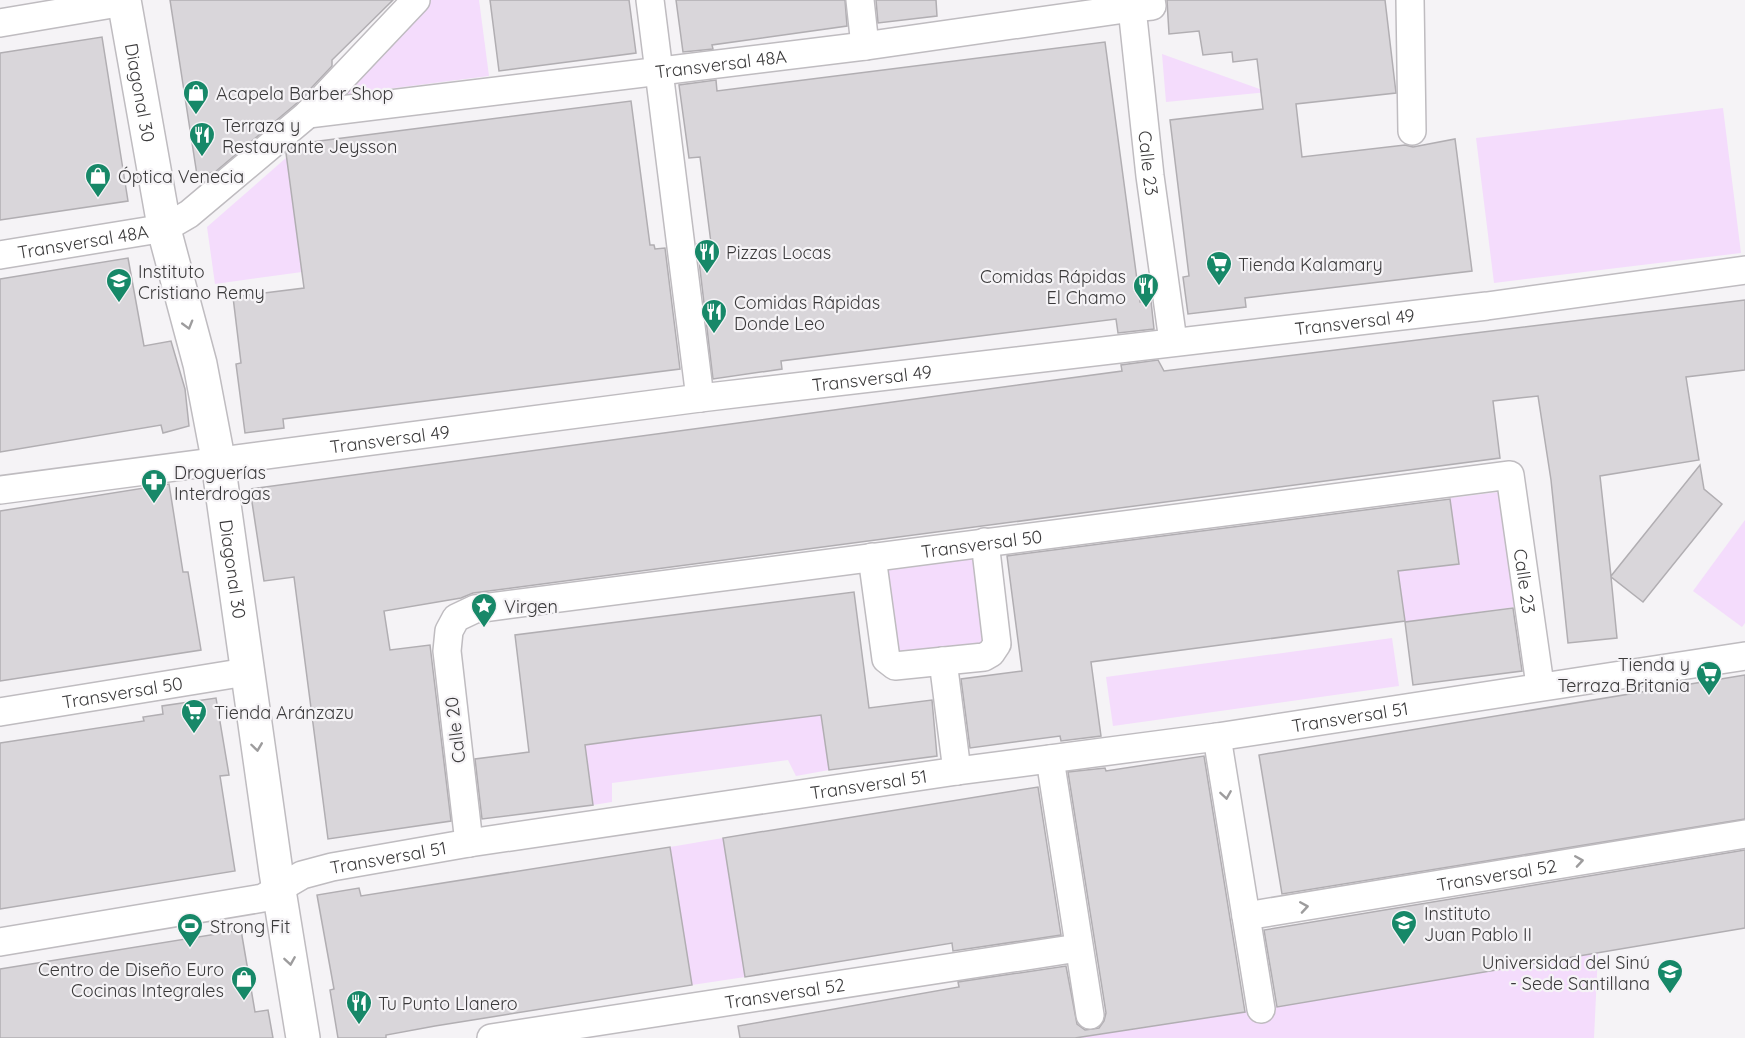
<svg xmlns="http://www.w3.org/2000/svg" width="1745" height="1038" font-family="Quicksand,sans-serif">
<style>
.green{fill:#f4dcfc}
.building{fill:#d9d6da;stroke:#b1aeb2;stroke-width:1.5}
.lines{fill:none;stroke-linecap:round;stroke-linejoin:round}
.minor-casing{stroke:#bfbcc0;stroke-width:30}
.tertiary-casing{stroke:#bfbcc0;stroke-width:36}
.minor{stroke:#fff;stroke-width:27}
.tertiary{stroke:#fff;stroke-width:33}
.oneway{stroke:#9d9c9d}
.labels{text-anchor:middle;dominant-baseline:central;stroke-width:4.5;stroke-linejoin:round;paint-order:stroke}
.street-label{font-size:18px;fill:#3b3a3b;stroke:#f5f3f6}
.poi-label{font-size:18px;fill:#3b3a3b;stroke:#f5f3f6;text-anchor:start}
</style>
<rect width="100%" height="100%" fill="#f5f3f6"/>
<g class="green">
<polygon points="429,0 479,0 489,76 340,95"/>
<polygon points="1162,54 1268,92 1166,102"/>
<polygon points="1723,108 1741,253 1494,283 1476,138"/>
<polygon points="287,157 302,272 215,284 207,227"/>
<polygon points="1499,492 1514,607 1405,622 1398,571 1458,564 1450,498"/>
<polygon points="1745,520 1745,623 1742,627 1693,591"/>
<polygon points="976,552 987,645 890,657 879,565"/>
<polygon points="1392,638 1399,686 1113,726 1106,677"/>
<polygon points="821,715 829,770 796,776 788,760 612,783 612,802 593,805 585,745"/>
<polygon points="723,838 745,977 692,985 670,847"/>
<polygon points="1598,953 1594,1038 1074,1038"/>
</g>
<g class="building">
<polygon points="170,0 393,0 332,60 332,66 297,103 215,172 197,175"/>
<polygon points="490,0 629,0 636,53 499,71"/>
<polygon points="676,0 845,0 847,26 712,45 713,49 683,52"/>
<polygon points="876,0 936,0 937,16 878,23"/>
<polygon points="1167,0 1385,0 1396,93 1296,104 1302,157 1405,145 1413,147 1455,139 1472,271 1245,298 1246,307 1188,314 1183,277 1189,276 1170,120 1263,109 1257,59 1233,62 1232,52 1203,55 1199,31 1169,34"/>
<polygon points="102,37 128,201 0,220 0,53"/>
<polygon points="1105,42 1140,302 1151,301 1154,329 1118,333 1116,319 781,361 782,369 713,379 697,244 711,243 700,157 689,158 679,85 716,80 717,91"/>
<polygon points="631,101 650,245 654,245 655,249 665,248 680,369 283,419 284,428 245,433 236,364 241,363 233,297 304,288 286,153 296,144"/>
<polygon points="128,258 144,346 171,341 185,389 189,426 163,433 161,425 0,452 0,279"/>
<polygon points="1745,300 1745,370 1686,377 1699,460 1600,476 1611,576 1700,465 1704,489 1722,504 1643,602 1611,577 1617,638 1568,643 1551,480 1538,396 1493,401 1500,458 473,593 461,598 384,611 390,650 430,645 451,821 328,839 294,577 264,581 250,489 1122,371 1121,365 1158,360 1164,371"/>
<polygon points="169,484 183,572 188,572 201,650 0,681 0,511"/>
<polygon points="1450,499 1459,564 1398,571 1405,621 1091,662 1101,736 1061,741 1060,736 970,748 961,679 1022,671 1007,556"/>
<polygon points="854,592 869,708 932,700 937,756 829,770 821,715 636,738 585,745 593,805 482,819 475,759 529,752 515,635"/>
<polygon points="1513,608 1522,671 1413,685 1405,622"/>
<polygon points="1745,675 1745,819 1282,894 1259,755"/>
<polygon points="216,698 229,775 220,776 235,871 0,909 0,743 144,721 143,717 163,714 162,706"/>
<polygon points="1204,756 1245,1012 1075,1038 740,1038 738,1026 959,987 958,982 1066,966 1077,1024 1085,1030 1099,1028 1104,1021 1106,1013 1068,772 1105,768 1106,771"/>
<polygon points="1038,787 1061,935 953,951 952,943 745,977 723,838"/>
<polygon points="670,847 692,985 435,1026 386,1035 386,1038 338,1038 330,990 334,989 317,895 359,888 361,896"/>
<polygon points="1745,850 1745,928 1277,1007 1264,930"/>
<polygon points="241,930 255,1012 268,1010 273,1038 0,1038 0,969"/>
</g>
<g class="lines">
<defs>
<g id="minor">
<polyline points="650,0 700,398"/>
<polyline points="860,0 865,46"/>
<path id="s1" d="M1151,0L1152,6L1132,8L1150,176L1173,341"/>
<polyline points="1410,0 1412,131"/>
<polyline points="0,23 124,2"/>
<path id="s2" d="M308,114L865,46L1132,8"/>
<path id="s3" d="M0,255L165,228L189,214L308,114L416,0"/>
<path id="s4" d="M0,490L700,398L1487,306L1745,270"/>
<polyline points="872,557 886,659 895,666 984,657 991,653 997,644 985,542"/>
<polyline points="943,661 957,771"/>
<path id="s5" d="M0,712L246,672"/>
<polyline points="1217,737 1261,1009"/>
<polyline points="1050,759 1090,1015"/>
<path id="s6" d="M469,843L447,651L449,631L456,618L475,609L1510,475L1540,685"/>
<path id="s7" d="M1246,916L1745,834"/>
<path id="s8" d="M0,942L263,898L302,875L332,867L469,843L957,771L1217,737L1745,656"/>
<path id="s9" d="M491,1038L1078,948"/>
</g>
<g id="tertiary">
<path id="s10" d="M124,0L166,237L200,364L216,448L276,872L303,1038"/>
</g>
</defs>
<use href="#minor" class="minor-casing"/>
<use href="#tertiary" class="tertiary-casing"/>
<use href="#minor" class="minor"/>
<use href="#tertiary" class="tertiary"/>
</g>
<defs><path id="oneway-chevron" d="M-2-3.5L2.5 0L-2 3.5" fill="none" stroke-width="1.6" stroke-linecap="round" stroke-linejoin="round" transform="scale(1.5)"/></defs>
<g class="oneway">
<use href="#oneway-chevron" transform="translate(188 325) rotate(74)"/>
<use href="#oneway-chevron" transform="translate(257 747) rotate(82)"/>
<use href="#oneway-chevron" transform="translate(1226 795) rotate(81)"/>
<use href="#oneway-chevron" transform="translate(1579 861) rotate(-9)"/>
<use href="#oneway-chevron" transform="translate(1304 907) rotate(-9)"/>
<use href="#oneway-chevron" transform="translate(290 961) rotate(81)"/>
</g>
<defs>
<symbol id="shop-pin" viewBox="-11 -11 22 30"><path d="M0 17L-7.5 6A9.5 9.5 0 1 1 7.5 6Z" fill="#178868" stroke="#f5f3f6"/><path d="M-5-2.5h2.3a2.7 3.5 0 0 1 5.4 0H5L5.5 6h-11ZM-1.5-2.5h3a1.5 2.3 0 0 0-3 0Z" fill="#fff"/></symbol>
<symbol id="restaurant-pin" viewBox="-11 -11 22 30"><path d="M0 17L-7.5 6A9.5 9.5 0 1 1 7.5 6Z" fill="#178868" stroke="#f5f3f6"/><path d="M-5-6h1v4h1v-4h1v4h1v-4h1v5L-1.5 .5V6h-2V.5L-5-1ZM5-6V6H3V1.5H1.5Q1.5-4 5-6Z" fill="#fff"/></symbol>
<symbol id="supermarket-pin" viewBox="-11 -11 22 30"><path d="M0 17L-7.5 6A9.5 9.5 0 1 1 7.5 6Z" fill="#178868" stroke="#f5f3f6"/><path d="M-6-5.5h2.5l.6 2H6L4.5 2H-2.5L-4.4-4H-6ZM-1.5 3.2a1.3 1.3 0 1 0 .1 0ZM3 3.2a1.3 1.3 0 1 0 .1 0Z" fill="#fff"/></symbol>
<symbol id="school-pin" viewBox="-11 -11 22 30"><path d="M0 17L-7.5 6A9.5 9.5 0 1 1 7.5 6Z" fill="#178868" stroke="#f5f3f6"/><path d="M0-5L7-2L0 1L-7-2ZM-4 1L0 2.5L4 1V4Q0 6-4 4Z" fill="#fff"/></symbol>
<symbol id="pharmacy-pin" viewBox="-11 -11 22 30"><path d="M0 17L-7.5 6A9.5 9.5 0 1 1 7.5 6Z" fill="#178868" stroke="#f5f3f6"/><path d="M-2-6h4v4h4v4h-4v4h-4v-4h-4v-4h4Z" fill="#fff"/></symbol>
<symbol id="sight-pin" viewBox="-11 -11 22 30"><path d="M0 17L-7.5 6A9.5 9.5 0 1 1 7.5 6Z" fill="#178868" stroke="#f5f3f6"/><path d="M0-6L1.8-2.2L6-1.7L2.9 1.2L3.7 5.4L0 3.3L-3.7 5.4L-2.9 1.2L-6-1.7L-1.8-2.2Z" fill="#fff"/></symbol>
<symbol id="stadium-pin" viewBox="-11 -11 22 30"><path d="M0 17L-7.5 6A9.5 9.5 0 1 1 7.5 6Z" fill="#178868" stroke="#f5f3f6"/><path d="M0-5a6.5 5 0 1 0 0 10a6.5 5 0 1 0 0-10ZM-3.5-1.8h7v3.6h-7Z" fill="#fff"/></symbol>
<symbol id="university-pin" viewBox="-11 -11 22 30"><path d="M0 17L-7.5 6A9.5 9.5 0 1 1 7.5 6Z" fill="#178868" stroke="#f5f3f6"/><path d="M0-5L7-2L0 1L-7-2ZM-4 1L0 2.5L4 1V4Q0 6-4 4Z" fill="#fff"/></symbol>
</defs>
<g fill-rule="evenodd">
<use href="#shop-pin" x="181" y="78" width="30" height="40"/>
<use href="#restaurant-pin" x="187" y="120" width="30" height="40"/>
<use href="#shop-pin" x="83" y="161" width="30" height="40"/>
<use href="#restaurant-pin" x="692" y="237" width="30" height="40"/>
<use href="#supermarket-pin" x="1204" y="249" width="30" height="40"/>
<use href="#school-pin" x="104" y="266" width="30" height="40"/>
<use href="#restaurant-pin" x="1131" y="271" width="30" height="40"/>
<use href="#restaurant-pin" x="699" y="297" width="30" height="40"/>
<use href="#pharmacy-pin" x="139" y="467" width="30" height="40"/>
<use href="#sight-pin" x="469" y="591" width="30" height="40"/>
<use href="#supermarket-pin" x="1694" y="659" width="30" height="40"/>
<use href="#supermarket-pin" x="179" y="697" width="30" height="40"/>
<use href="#school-pin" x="1389" y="908" width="30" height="40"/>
<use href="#stadium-pin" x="175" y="911" width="30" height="40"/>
<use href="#university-pin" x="1655" y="957" width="30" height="40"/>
<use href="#shop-pin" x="229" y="964" width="30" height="40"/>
<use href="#restaurant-pin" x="344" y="988" width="30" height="40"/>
</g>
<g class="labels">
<g class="street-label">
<text stroke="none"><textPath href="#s2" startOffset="416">Transversal 48A</textPath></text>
<text stroke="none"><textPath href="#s10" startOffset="94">Diagonal 30</textPath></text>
<text stroke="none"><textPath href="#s1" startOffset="182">Calle 23</textPath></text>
<text stroke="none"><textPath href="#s3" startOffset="84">Transversal 48A</textPath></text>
<text stroke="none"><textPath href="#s4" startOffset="1365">Transversal 49</textPath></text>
<text stroke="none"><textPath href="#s4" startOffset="879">Transversal 49</textPath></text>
<text stroke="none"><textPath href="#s4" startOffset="393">Transversal 49</textPath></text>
<text stroke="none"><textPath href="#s6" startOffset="760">Transversal 50</textPath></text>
<text stroke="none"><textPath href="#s10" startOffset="580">Diagonal 30</textPath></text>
<text stroke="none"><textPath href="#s6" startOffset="1400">Calle 23</textPath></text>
<text stroke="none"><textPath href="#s5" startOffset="124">Transversal 50</textPath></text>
<text stroke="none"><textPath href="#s8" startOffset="1372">Transversal 51</textPath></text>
<text transform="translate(455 730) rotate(-97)">Calle 20</text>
<text stroke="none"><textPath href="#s8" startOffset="886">Transversal 51</textPath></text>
<text stroke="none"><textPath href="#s8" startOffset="400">Transversal 51</textPath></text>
<text stroke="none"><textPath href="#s7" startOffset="254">Transversal 52</textPath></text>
<text stroke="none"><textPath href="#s9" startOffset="297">Transversal 52</textPath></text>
</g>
<g class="poi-label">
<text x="216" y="93">Acapela Barber Shop</text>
<text x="222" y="125">Terraza y<tspan x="222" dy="21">Restaurante Jeysson</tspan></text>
<text x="118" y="176">Óptica Venecia</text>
<text x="726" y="252">Pizzas Locas</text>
<text x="1238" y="264">Tienda Kalamary</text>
<text x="138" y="271">Instituto<tspan x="138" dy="21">Cristiano Remy</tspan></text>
<text x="1126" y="276" text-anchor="end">Comidas Rápidas<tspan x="1126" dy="21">El Chamo</tspan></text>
<text x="734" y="302">Comidas Rápidas<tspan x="734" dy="21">Donde Leo</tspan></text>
<text x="174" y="472">Droguerías<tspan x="174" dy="21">Interdrogas</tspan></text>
<text x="504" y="606">Virgen</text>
<text x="1690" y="664" text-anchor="end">Tienda y<tspan x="1690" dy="21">Terraza Britania</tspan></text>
<text x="214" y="712">Tienda Aránzazu</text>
<text x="1424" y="913">Instituto<tspan x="1424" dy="21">Juan Pablo II</tspan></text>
<text x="210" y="926">Strong Fit</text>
<text x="1650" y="962" text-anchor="end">Universidad del Sinú<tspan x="1650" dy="21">- Sede Santillana</tspan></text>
<text x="224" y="969" text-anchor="end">Centro de Diseño Euro<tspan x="224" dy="21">Cocinas Integrales</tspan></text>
<text x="378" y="1003">Tu Punto Llanero</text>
</g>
</g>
</svg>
